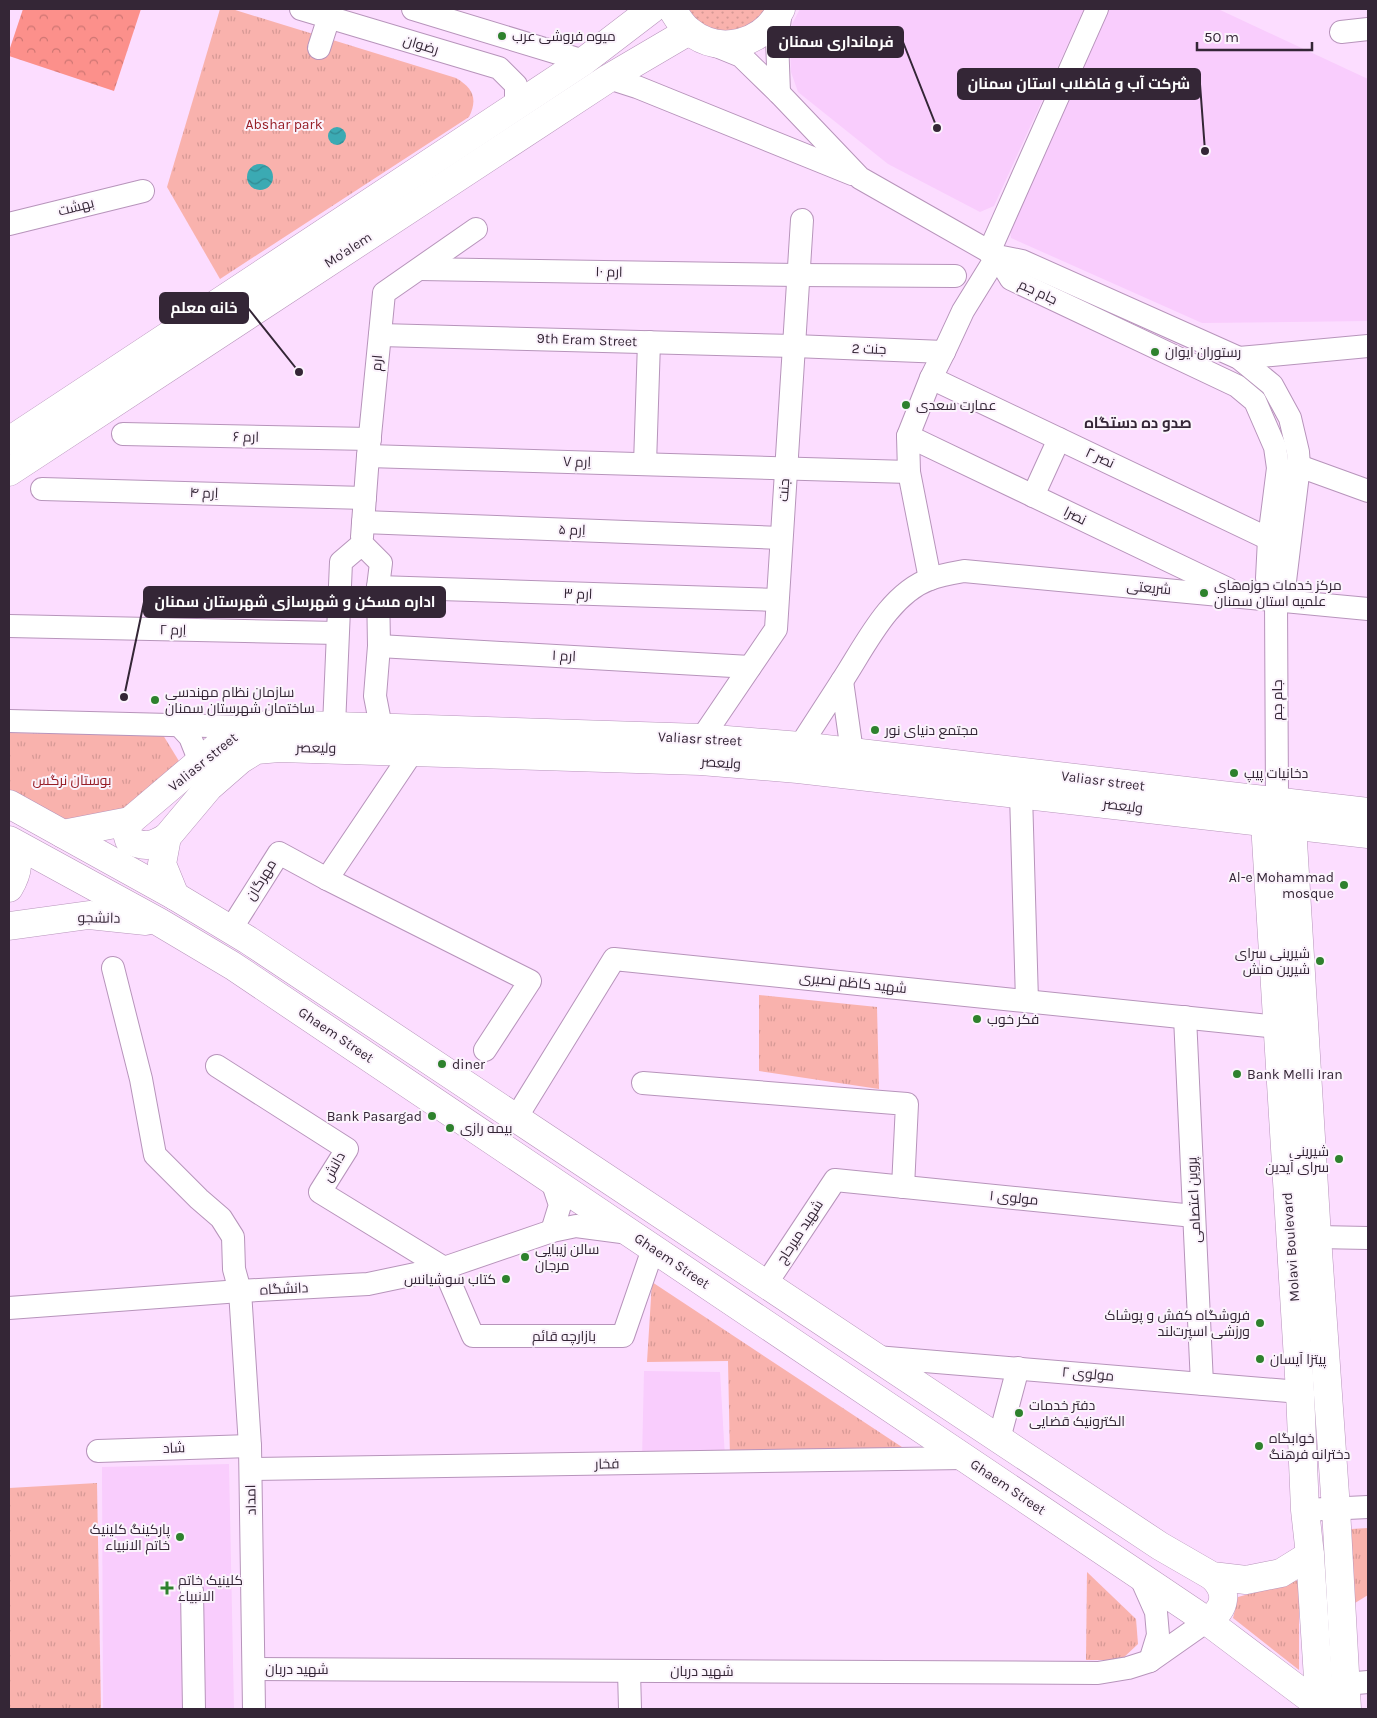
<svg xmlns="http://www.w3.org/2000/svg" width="1377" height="1718" font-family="Karla,Cairo,sans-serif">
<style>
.built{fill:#f9cdfd}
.grass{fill:url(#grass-dots)}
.forest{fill:url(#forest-crowns)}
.park{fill:url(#park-tufts)}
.water{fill:url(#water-waves)}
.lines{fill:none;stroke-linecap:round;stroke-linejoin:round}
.minor-casing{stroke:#b794bb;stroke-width:24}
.major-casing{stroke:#b794bb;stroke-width:29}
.minor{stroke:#fff;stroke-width:22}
.major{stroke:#fff;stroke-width:28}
.poi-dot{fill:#2e812d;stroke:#fbf3fc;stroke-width:2}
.labels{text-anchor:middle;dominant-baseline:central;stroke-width:4;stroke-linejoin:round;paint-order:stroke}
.poi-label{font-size:14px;fill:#342636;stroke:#fbf3fc;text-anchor:start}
.street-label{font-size:14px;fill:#342636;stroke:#fbf3fc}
.park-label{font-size:14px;fill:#961d26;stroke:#fbf3fc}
.neighbourhood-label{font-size:15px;font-weight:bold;fill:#342636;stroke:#fbf3fc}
.leader{fill:none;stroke:#342636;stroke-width:2}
.callout-dot{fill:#342636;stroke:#fbf3fc;stroke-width:2}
.callout{fill:#342636;stroke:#342636;stroke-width:2}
.callout-label{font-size:15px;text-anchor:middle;font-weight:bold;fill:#fff}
</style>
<defs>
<pattern id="grass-dots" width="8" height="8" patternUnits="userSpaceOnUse" patternTransform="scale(1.25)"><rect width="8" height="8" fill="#f9b2ad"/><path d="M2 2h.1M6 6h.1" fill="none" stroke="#d69995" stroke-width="1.8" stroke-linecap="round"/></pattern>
<pattern id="forest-crowns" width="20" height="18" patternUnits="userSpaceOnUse" patternTransform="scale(1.25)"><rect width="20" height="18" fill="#fc908b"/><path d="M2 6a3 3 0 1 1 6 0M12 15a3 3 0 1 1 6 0" fill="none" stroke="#cd7572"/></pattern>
<pattern id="park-tufts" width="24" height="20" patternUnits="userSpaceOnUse" patternTransform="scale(1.25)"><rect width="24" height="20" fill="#f9b2ad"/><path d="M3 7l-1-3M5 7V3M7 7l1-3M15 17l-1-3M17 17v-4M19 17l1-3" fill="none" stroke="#d69995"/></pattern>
<pattern id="water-waves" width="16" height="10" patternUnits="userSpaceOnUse" patternTransform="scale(1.25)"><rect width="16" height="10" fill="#3baab3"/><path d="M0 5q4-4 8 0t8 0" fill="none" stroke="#328a92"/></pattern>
</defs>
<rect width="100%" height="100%" fill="#fcddff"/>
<g class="built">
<polygon points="800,9 1084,9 994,206 980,212 888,164 798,92 791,72 790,47 792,24"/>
<polygon points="1108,9 1218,9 1368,79 1368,321 1202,323 1011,238 1009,222"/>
<polygon points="644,1371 720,1372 725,1458 642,1460"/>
<polygon points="229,1464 234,1709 103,1709 102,1467"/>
</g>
<polygon class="grass" points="686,9 770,9 755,26 725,34 696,22"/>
<polygon class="forest" points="23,9 141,9 114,91 9,56 9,51"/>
<g class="park">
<path d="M220,9H232L456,78C473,88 478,99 469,117L220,279L167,187Z"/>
<polygon points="9,733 163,735 182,766 108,822 68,827 9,800"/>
<polygon points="759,995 877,1007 879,1089 759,1071"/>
<polygon points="652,1282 911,1453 730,1459 728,1361 647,1362"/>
<polygon points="97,1483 101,1709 9,1709 9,1488"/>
<polygon points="1368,1528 1368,1595 1355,1603 1351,1529"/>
<polygon points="1087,1572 1136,1619 1138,1644 1121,1660 1086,1660"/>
<polygon points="1299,1580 1299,1670 1233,1618 1238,1597"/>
</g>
<g class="water">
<circle cx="337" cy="136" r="9"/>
<circle cx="260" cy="177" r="13"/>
</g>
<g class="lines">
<defs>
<g id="minor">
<polyline points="301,9 499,68 516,85 516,106"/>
<polyline points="413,9 584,61"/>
<polyline points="1341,32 1368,29"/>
<polyline points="714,45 741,56 779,93 860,178 997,256 1022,261 1239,358 1272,385 1290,418 1298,452 1299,466 1285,581 1276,600"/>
<polyline points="319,48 329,17"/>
<polyline points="609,78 637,87 852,174"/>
<polyline points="779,93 777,39 781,11"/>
<polyline points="9,224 143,191"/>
<polyline points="989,252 1097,9"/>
<polyline points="997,256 1011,279 1237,386 1255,401 1275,447 1278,468 1269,539 1267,578 1276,600 1277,801"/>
<polyline points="420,269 798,275 955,276"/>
<polyline points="380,335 794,346 944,352"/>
<polyline points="1239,358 1368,346"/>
<polyline points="931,378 1269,539"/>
<polyline points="123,434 370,439"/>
<polyline points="908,436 1228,589"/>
<polyline points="368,456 909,472"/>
<polyline points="645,464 649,342"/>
<polyline points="1299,466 1368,491"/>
<polyline points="42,489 365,498"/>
<polyline points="1033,496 1059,439"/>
<polyline points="363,522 781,538"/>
<polyline points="362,537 368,456 384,293 476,229"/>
<polyline points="930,579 909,472 908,436 931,378 944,352 963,311 997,256"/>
<polyline points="378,587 777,600"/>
<polyline points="9,626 337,633"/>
<polyline points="379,646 750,667"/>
<path d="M842,681C865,646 889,594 930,579C941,575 953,573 964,571L1368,609"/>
<polyline points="9,721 250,727"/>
<polyline points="179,725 190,737 200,762"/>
<polyline points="334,726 341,562 362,544 381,563 378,587 379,646 375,696 381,727"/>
<polyline points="702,738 776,629 802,220"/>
<polyline points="800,746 842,681 852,752"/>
<polyline points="413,751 327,879 530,981 485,1050"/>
<polyline points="1021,794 1027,1001"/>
<polyline points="231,929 279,853 327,879"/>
<polyline points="113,968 141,1079 155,1155 199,1199 221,1218 233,1237 234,1269 240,1291 250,1446 254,1709"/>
<polyline points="1185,1017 1202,1384"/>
<polyline points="217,1066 347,1149 320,1192 444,1268"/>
<polyline points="643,1083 907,1104 903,1187"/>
<polyline points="516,1118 614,959 1278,1027"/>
<polyline points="552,1181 560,1205 552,1231 576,1226 629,1233"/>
<polyline points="1317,1237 1368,1238"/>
<polyline points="449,1280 473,1336 623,1336 653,1249"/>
<polyline points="766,1284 835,1180 1194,1216"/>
<polyline points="9,1308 240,1291 368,1284 444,1268 552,1231"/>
<polyline points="876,1357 1300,1392"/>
<polyline points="999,1439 1018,1368"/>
<polyline points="98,1451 250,1446"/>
<polyline points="251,1469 964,1458"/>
<polyline points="1305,1510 1368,1507"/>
<polyline points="1140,1576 1156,1612 1158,1635 1150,1661"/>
<polyline points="192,1591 194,1709"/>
<polyline points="254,1669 1098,1673 1128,1668 1150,1661 1207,1621"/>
<polyline points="629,1671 630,1709"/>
<polyline points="1345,1684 1368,1682"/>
</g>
<g id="major">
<path d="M672,9C677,17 681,25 689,31C720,56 764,44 781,9"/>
<polyline points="9,441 584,61 652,9"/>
<polyline points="9,472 609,78 689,31"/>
<polyline points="9,804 175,896 248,940 1160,1546 1212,1576 1246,1580 1281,1573 1310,1555"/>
<polyline points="1274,807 1265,823 1300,1392 1305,1510 1310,1555 1320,1709"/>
<polyline points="1282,810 1292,825 1317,1237 1336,1509 1347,1709"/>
<path d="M130,821L126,830L129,840C144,848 153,846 167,837"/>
<polyline points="63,834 130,821 230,736 251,727 274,724 702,738 800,746 1368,812"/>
<polyline points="9,840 159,922 233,966 1207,1621 1320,1706"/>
<path d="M9,888C19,871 19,862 13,843"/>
<polyline points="175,896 162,864 167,837 209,787 240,760 256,750 279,748 701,761 798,769 1368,834"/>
<polyline points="9,926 89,915 146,921"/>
<path d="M1207,1621C1226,1609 1229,1592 1212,1576"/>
</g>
</defs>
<use href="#minor" class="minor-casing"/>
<use href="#major" class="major-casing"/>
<use href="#minor" class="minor"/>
<use href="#major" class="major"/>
</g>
<g class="poi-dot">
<circle cx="502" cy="36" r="5"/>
<circle cx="1155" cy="352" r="5"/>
<circle cx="906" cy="405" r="5"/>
<circle cx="1204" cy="593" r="5"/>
<circle cx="155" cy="700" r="5"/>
<circle cx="875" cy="730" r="5"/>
<circle cx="1234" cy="773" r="5"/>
<circle cx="1344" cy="885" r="5"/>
<circle cx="1320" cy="961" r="5"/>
<circle cx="977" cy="1019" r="5"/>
<circle cx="442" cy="1064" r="5"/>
<circle cx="1237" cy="1074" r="5"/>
<circle cx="432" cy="1116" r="5"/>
<circle cx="450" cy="1128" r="5"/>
<circle cx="1339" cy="1159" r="5"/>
<circle cx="525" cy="1257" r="5"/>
<circle cx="506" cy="1279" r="5"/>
<circle cx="1260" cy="1323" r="5"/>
<circle cx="1260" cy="1359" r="5"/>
<circle cx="1019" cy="1413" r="5"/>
<circle cx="1259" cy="1446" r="5"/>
<circle cx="180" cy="1537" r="5"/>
<path d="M164.5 1580.5h5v5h5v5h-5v5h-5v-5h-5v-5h5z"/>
</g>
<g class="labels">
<g class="poi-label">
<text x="512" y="36">میوه فروشی عرب</text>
<text x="1165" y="352">رستوران ایوان</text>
<text x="916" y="405">عمارت سعدی</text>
<text x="1214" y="585">مرکز خدمات حوزه‌های<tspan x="1214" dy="16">علمیه استان سمنان</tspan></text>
<text x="165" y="692">سازمان نظام مهندسی<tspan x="165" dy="16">ساختمان شهرستان سمنان</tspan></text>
<text x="885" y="730">مجتمع دنیای نور</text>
<text x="1244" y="773">دخانیات پیپ</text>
<text x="1334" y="877" text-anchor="end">Al-e Mohammad<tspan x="1334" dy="16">mosque</tspan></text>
<text x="1310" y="953" text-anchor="end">شیرینی سرای<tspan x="1310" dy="16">شیرین منش</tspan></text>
<text x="987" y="1019">فکر خوب</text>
<text x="452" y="1064">diner</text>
<text x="1247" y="1074">Bank Melli Iran</text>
<text x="422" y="1116" text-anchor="end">Bank Pasargad</text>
<text x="460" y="1128">بیمه رازی</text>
<text x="1329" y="1151" text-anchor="end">شیرینی<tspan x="1329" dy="16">سرای آیدین</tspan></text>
<text x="535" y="1249">سالن زیبایی<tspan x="535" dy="16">مرجان</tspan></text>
<text x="496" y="1279" text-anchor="end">کتاب سوشیانس</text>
<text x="1250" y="1315" text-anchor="end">فروشگاه کفش و پوشاک<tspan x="1250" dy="16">ورزشی اسپرت‌لند</tspan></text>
<text x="1270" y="1359">پیتزا آیسان</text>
<text x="1029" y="1405">دفتر خدمات<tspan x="1029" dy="16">الکترونیک قضایی</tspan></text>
<text x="1269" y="1438">خوابگاه<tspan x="1269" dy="16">دخترانه فرهنگ</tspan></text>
<text x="170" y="1529" text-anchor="end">پارکینگ کلینیک<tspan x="170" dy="16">خاتم الانبیاء</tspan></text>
<text x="178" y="1580">کلینیک خاتم<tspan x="178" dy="16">الانبیاء</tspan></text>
</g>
<g class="street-label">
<text transform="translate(421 45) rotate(17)">رضوان</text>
<text transform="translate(76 207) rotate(-14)">بهشت</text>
<text transform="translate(348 250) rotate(-33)">Mo'alem</text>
<text transform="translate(609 272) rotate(1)">ارم ۱۰</text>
<text transform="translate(1038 292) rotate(25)">جام جم</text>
<text transform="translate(587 340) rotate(2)">9th Eram Street</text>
<text transform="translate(869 349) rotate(2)">جنت 2</text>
<text transform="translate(377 363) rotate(-85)">ارم</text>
<text transform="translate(246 437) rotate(1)">ارم ۶</text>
<text transform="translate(1100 458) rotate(25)">نصر ۲</text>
<text transform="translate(577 462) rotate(2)">اِرم ۷</text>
<text transform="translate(784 490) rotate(-86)">جنت</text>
<text transform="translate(204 493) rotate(2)">اِرم ۴</text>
<text transform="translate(1075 516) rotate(26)">نصرا</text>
<text transform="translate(572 530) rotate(2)">اِرم ۵</text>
<text transform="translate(1149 588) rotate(5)">شریعتی</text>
<text transform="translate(578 594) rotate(2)">ارم ۳</text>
<text transform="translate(173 630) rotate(1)">اِرم ۲</text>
<text transform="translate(564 656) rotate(3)">ارم ۱</text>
<text transform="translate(1277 700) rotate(-90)">جام جم</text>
<text transform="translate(700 739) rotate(3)">Valiasr street</text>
<text transform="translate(316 748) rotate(1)">ولیعصر</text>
<text transform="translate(203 762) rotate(-39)">Valiasr street</text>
<text transform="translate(721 763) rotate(4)">ولیعصر</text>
<text transform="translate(1103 781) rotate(7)">Valiasr street</text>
<text transform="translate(1123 806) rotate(7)">ولیعصر</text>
<text transform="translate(261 880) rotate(-58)">مهرگان</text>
<text transform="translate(99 918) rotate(1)">دانشجو</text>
<text transform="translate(853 983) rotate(6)">شهید کاظم نصیری</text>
<text transform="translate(336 1035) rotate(34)">Ghaem Street</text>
<text transform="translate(334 1167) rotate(-61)">دانش</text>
<text transform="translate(1014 1198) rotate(6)">مولوی ۱</text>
<text transform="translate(1194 1200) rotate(-93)">پروین اعتصامی</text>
<text transform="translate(800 1232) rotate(-57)">شهید میرحاج</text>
<text transform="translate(1291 1247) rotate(-94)">Molavi Boulevard</text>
<text transform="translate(672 1261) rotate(34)">Ghaem Street</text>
<text transform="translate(284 1289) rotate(-3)">دانشگاه</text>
<text x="564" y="1336">بازارچه قائم</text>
<text transform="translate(1088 1374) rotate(5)">مولوی ۲</text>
<text transform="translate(174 1448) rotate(-2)">شاد</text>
<text transform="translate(607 1464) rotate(-1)">فخار</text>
<text transform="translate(1008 1487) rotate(34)">Ghaem Street</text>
<text transform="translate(251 1500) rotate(-91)">امداد</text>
<text x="297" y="1669">شهید دربان</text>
<text x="702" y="1671">شهید دربان</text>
</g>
<g class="park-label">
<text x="284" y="124">Abshar park</text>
<text x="72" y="780">بوستان نرگس</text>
</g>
<g class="neighbourhood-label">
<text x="1138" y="423">صدو ده دستگاه</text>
</g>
</g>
<path class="leader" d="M937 128L903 42M1205 151L1200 84M299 372L248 308M124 697L144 602"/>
<g class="callout-dot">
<circle cx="937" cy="128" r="5"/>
<circle cx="1205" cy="151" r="5"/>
<circle cx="299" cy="372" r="5"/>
<circle cx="124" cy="697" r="5"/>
</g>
<g class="callout">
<rect x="768" y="27" width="135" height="30" rx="5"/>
<rect x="958" y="69" width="242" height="30" rx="5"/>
<rect x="160" y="293" width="88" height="30" rx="5"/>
<rect x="144" y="587" width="301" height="30" rx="5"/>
</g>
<g class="callout-label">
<text x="836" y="47">فرمانداری سمنان</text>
<text x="1079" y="89">شرکت آب و فاضلاب استان سمنان</text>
<text x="204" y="313">خانه معلم</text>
<text x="295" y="607">اداره مسکن و شهرسازی شهرستان سمنان</text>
</g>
<rect width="1377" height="1718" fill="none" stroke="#342636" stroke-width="20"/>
<path d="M1197 42v8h115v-8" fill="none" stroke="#342636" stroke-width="2.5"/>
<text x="1204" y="42" font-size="15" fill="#342636" stroke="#fbf3fc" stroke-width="4" paint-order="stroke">50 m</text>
</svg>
